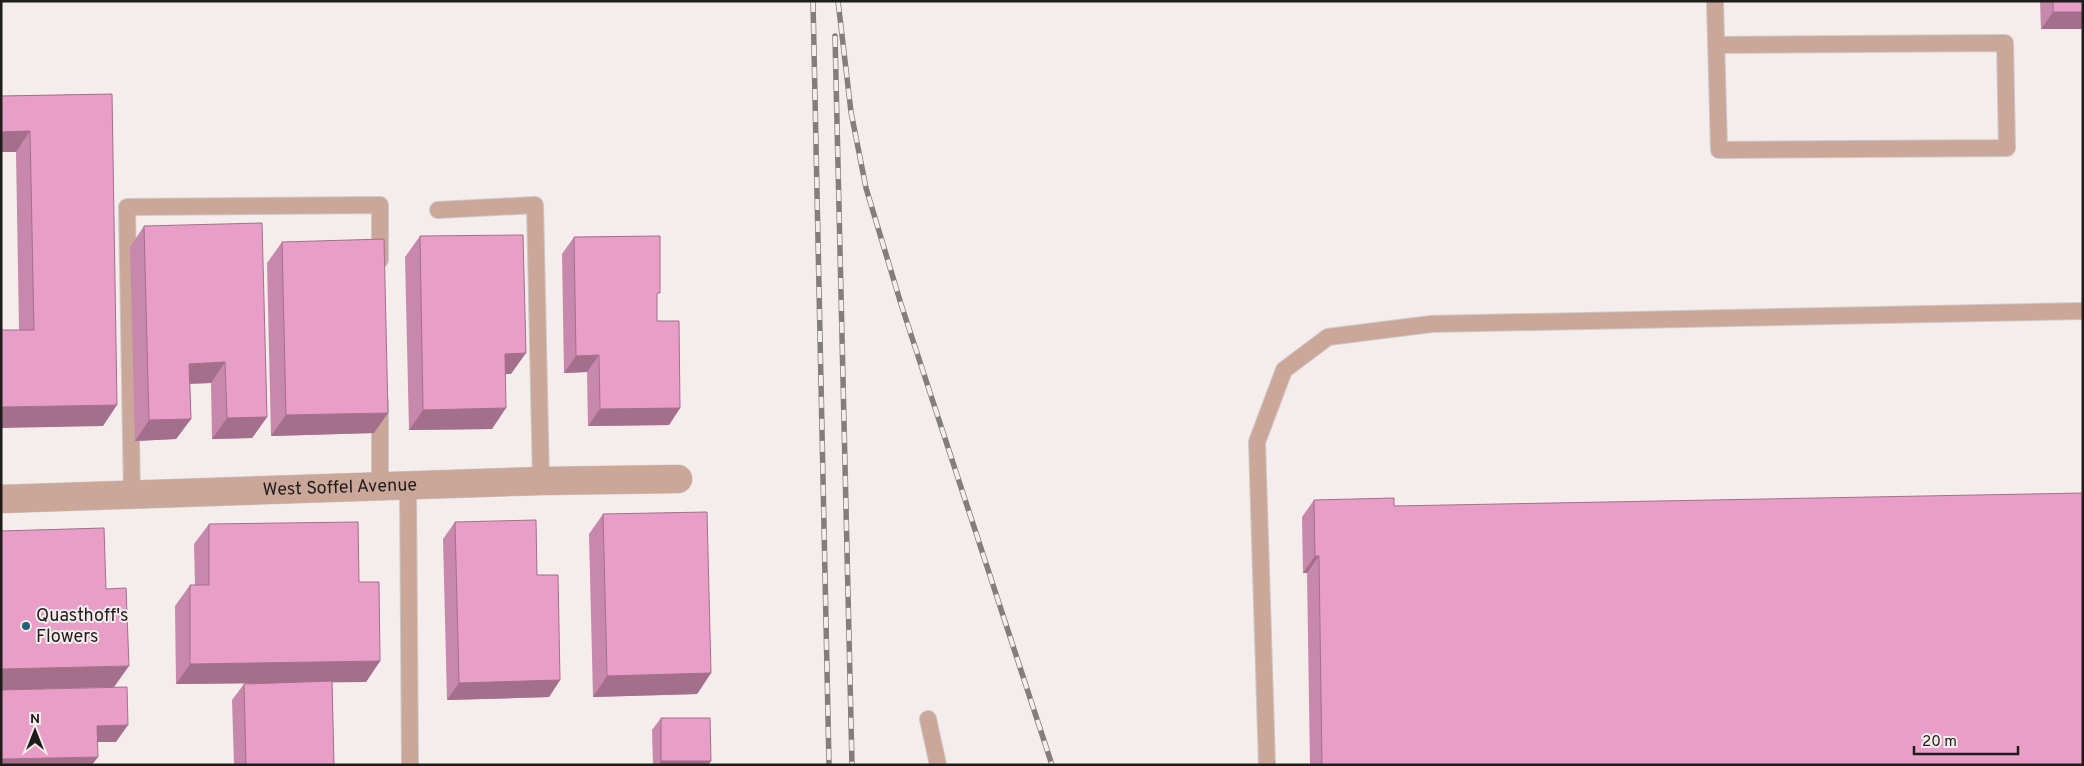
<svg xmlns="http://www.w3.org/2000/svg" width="2084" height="766" font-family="Overpass,sans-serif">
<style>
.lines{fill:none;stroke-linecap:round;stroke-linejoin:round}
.lane-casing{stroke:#cec7c7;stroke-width:18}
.street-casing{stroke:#cec7c7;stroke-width:29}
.lane{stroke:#caa798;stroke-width:16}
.street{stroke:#caa798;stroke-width:28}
.rail-casing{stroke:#837e7e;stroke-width:5.5}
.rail{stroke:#f5ecec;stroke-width:4;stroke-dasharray:11;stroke-linecap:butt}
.wall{fill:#c888ab}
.shaded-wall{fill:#a36f8b}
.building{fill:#e99ec7;stroke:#a36f8b}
.poi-dot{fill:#246078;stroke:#f5ecec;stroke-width:2}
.labels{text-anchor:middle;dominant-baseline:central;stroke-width:4;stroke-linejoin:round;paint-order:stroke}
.street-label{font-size:18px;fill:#1f1c1c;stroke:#f5ecec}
.poi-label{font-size:18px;fill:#1f1c1c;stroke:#f5ecec;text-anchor:start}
</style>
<rect width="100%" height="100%" fill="#f5ecec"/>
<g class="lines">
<defs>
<g id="lane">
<polyline points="1715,1 1719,150 2007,148 2005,43 1716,45"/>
<polyline points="438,210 535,205 541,481"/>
<polyline points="380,402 380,487"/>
<polyline points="408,487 410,765"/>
<polyline points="132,495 127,207 380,205 380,260"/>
<polyline points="928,719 938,765"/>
<polyline points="1267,765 1257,442 1284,370 1328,337 1431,324 2083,311"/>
</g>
<g id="street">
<path id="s1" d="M1,499L541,481L678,479"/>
</g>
</defs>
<use href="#lane" class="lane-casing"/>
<use href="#street" class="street-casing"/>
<use href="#lane" class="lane"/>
<use href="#street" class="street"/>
<defs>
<g id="rail">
<polyline points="813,1 829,765"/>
<polyline points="838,1 851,112 866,188 901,304 1052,765"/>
<polyline points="835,36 852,765"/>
</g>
</defs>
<use href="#rail" class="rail-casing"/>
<use href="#rail" class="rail"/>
</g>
<g class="wall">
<polygon points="2040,1 2083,1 2041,29"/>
<polygon points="112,94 103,426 19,330 16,152 1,152 1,96"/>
<polygon points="144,226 267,417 252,438 212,439 211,383 190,384 191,419 176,439 135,441 130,247"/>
<polygon points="420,236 511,374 506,374 492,429 409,430 405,257"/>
<polygon points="574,237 657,297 657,321 680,408 669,425 588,426 587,372 564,373 562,254"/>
<polygon points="282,242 374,433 271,436 267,263"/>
<polygon points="1314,500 1394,506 2083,765 1310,765 1307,573 1303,573 1302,517"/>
<polygon points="603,514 711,673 697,694 593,697 589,534"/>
<polygon points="455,522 537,575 560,680 549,697 447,700 443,539"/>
<polygon points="209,524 359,582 380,661 366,682 332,682 334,765 234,765 232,700 244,684 251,683 176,684 175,606 190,585 195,585 194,544"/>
<polygon points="661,718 711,761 708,765 653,765 652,730"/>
</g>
<g class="shaded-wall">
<polygon points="2053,12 2083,12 2083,29 2041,29"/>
<polygon points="30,131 16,152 1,152 1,132"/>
<polygon points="526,353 511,374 491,374 505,354"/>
<polygon points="599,355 587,372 564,373 576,356"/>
<polygon points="225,362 211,383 175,384 189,364"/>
<polygon points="117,405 103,426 1,428 1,407"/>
<polygon points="506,408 492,429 409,430 423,410"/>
<polygon points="680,408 669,425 588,426 600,409"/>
<polygon points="388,413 374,433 271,436 286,415"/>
<polygon points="267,417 252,438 212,439 227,418"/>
<polygon points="191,419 176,439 135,441 149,420"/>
<polygon points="1315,556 1319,556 1307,573 1303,573"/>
<polygon points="380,661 366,682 176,684 190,664"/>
<polygon points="129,666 114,687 1,690 1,669"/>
<polygon points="711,673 697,694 593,697 607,676"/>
<polygon points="560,680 549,697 447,700 459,683"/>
<polygon points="128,725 116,742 85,742 97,726"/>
<polygon points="98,757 92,765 1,765 1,759"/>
<polygon points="661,761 711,761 708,765 658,765"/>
</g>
<g class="building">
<rect x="2053" y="1" width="30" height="11"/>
<polygon points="112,94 117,405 1,407 1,330 34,330 30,131 1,132 1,96"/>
<polygon points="262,223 267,417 227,418 225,362 189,364 191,419 149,420 144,226"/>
<polygon points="523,235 526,353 505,354 506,408 423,410 420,236"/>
<polygon points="660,236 660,293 657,293 657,321 679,321 680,408 600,409 599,355 576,356 574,237"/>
<polygon points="384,239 388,413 286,415 282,242"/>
<polygon points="2083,493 2083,765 1322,765 1319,556 1315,556 1314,500 1394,498 1394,506"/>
<polygon points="707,512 711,673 607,676 603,514"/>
<polygon points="536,520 537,575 558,575 560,680 459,683 455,522"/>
<polygon points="358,522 359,582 379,582 380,661 190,664 190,585 209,585 209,524"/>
<polygon points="104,528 106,589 126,588 129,666 1,669 1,531"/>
<polygon points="332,681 334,765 246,765 244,684"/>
<polygon points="127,687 128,725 97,726 98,757 1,759 1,690"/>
<polygon points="661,718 710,718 711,761 661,761"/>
</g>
<circle class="poi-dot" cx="26" cy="626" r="5"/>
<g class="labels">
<g class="street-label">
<text stroke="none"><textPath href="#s1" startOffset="339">West Soffel Avenue</textPath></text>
</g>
<g class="poi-label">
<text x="36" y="616">Quasthoff's<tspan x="36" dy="21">Flowers</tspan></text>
</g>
</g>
<rect width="2084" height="766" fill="none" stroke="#1f1c1c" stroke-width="5"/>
<g transform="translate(35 731)" stroke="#f5ecec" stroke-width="4" paint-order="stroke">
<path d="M0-4L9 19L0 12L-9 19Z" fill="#1f1c1c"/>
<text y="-8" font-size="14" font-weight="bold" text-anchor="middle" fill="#1f1c1c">N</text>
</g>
<path d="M1914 746v8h104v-8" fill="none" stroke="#1f1c1c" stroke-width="2.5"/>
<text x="1922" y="746" font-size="15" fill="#1f1c1c" stroke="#f5ecec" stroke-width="4" paint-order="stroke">20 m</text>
</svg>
